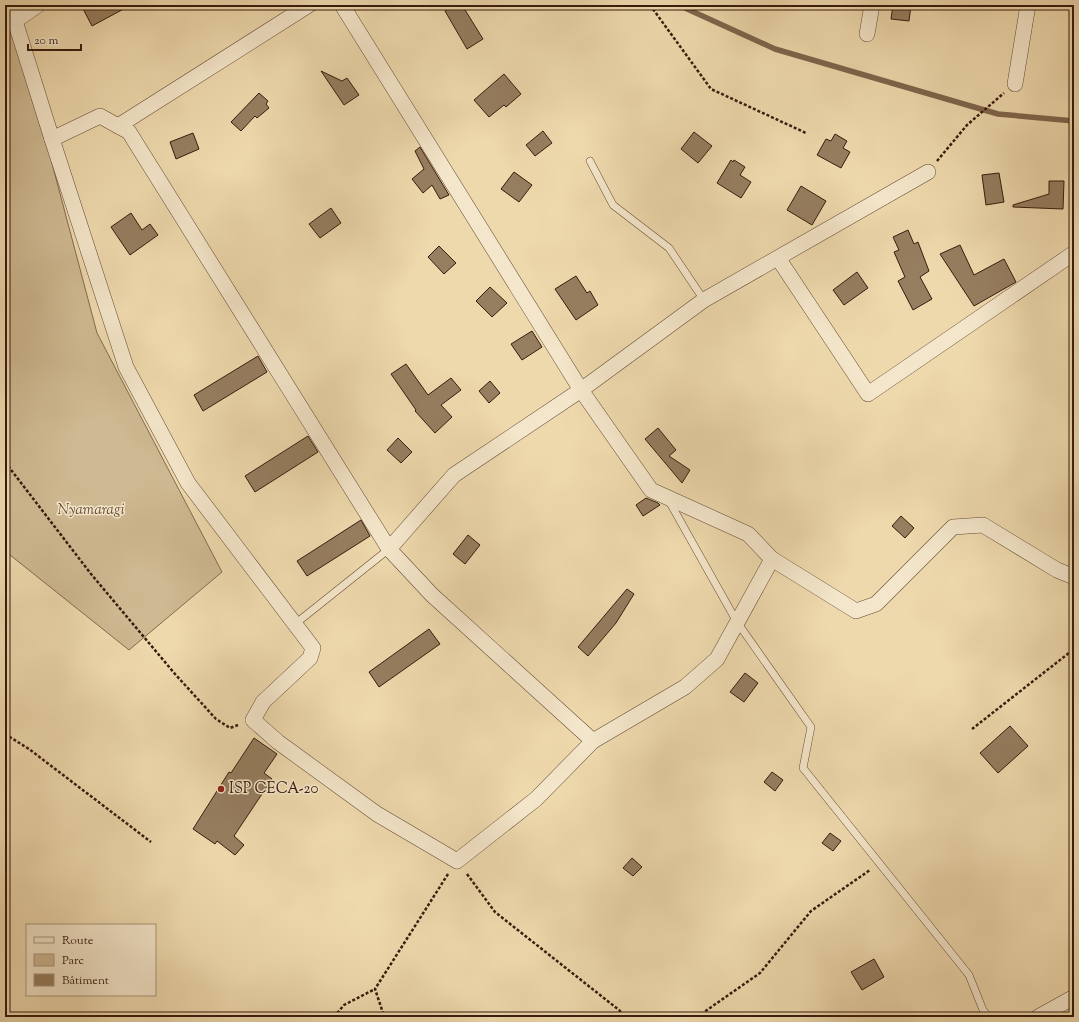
<svg xmlns="http://www.w3.org/2000/svg" width="1079" height="1022" font-family="'Sorts Mill Goudy',serif">
<style>
.green{fill:#cfb992;stroke:#836a50}
.lines{fill:none;stroke-linecap:round;stroke-linejoin:round}
.stream{stroke:#80664d;stroke-width:5.5}
.building{fill:#967e60;stroke:#371b0d}
.service-casing{stroke:#654a35;stroke-width:8}
.minor-casing{stroke:#654a35;stroke-width:16}
.path{stroke:#371b0d;stroke-width:2.5;stroke-dasharray:3 2;stroke-linecap:butt}
.service{stroke:#f4e6ca;stroke-width:7}
.minor{stroke:#f4e6ca;stroke-width:15}
.poi-dot{fill:#8f2418;stroke:#f4e6ca;stroke-width:1.5}
.labels{text-anchor:middle;dominant-baseline:central;stroke-width:3;stroke-linejoin:round;paint-order:stroke}
.park-label{font-size:15px;font-style:italic;fill:#654a35;stroke:#f4e6ca}
.poi-label{font-size:15px;fill:#371b0d;stroke:#f4e6ca;text-anchor:start}
</style>
<rect width="100%" height="100%" fill="#eed9ad"/>
<filter id="stains"><feTurbulence type="fractalNoise" baseFrequency=".005" numOctaves="4"/><feColorMatrix values="0 0 0 0 .2 0 0 0 0 .09 0 0 0 0 .02 0 0 0 .5 -.17"/></filter>
<radialGradient id="worn" r=".72"><stop offset=".6" stop-color="#630" stop-opacity="0"/><stop offset="1" stop-color="#630" stop-opacity=".3"/></radialGradient>
<polygon class="green" points="5,5 10,5 97,333 222,572 129,650 5,551"/>
<g class="lines">
<polyline class="stream" points="685,8 775,49 998,114 1074,121"/>
</g>
<g class="building">
<polygon points="81,5 131,5 92,26"/>
<polygon points="456,5 462,5 483,39 467,49 445,11"/>
<polygon points="893,5 911,5 909,21 891,19"/>
<polygon points="321,71 342,81 347,78 359,95 344,105"/>
<polygon points="504,74 521,94 506,107 504,105 489,117 474,100"/>
<polygon points="259,93 268,101 266,104 269,108 257,118 255,116 241,131 231,122"/>
<polygon points="543,131 552,143 535,156 526,145"/>
<polygon points="694,132 712,146 698,163 681,149"/>
<polygon points="193,133 199,149 176,159 170,142"/>
<polygon points="835,134 847,141 843,148 850,152 841,168 817,155 826,139 831,141"/>
<polygon points="420,147 449,195 440,199 432,185 423,193 412,179 424,169 415,151"/>
<polygon points="731,160 733,162 734,160 745,167 740,175 751,182 741,198 717,183"/>
<polygon points="514,172 532,185 519,202 501,189"/>
<polygon points="999,173 1004,202 986,205 982,175"/>
<polygon points="1049,181 1064,181 1063,209 1013,207 1013,205 1049,194"/>
<polygon points="801,186 826,201 812,225 787,210"/>
<polygon points="331,208 341,223 320,238 309,224"/>
<polygon points="131,213 142,230 150,224 158,235 130,255 111,227"/>
<polygon points="908,230 914,244 918,242 929,271 920,277 932,299 913,310 898,281 905,277 894,252 899,250 893,237"/>
<polygon points="960,245 974,275 1004,259 1016,282 974,306 940,254"/>
<polygon points="439,246 456,263 444,274 428,257"/>
<polygon points="857,272 868,288 844,305 833,290"/>
<polygon points="576,276 587,293 590,291 598,305 576,320 555,289"/>
<polygon points="490,287 507,303 492,317 476,301"/>
<polygon points="532,331 542,347 522,360 511,344"/>
<polygon points="258,356 267,372 203,411 194,395"/>
<polygon points="406,364 428,395 451,378 461,390 441,405 452,417 435,433 415,411 416,410 391,374"/>
<polygon points="490,381 500,393 489,403 479,391"/>
<polygon points="658,428 676,450 669,456 690,470 682,483 645,439"/>
<polygon points="308,436 318,452 255,492 245,476"/>
<polygon points="398,438 412,452 401,463 387,450"/>
<polygon points="646,498 658,503 660,505 643,516 636,505"/>
<polygon points="901,516 914,528 905,538 892,526"/>
<polygon points="361,520 370,536 307,576 297,561"/>
<polygon points="468,535 480,545 465,564 453,554"/>
<polygon points="627,589 634,594 616,623 588,656 578,647"/>
<polygon points="429,629 440,644 379,687 369,672"/>
<polygon points="745,673 758,683 744,702 730,692"/>
<polygon points="1010,726 1028,746 998,773 980,753"/>
<polygon points="254,738 277,754 264,773 272,779 234,836 244,845 235,855 217,841 215,844 193,829 229,772 231,773"/>
<polygon points="772,772 783,780 775,791 764,782"/>
<polygon points="830,833 841,841 833,851 822,843"/>
<polygon points="632,858 642,867 633,876 623,868"/>
<polygon points="874,959 884,977 862,990 851,972"/>
</g>
<g class="lines">
<defs>
<g id="service">
<polyline points="590,161 613,205 669,248 704,300"/>
<polyline points="669,501 737,622 811,727 803,768 969,975 983,1010 989,1017"/>
<polyline points="295,624 389,549"/>
</g>
<g id="minor">
<polyline points="13,5 15,21 52,139 126,367 188,483 313,648 310,658 263,702 253,720 278,742 377,814 457,861 536,799 593,741 685,687 717,659 772,559"/>
<polyline points="342,5 581,390 651,490 748,534 772,559 856,611 876,604 953,527 983,525 1057,570 1074,577"/>
<polyline points="15,21 38,5"/>
<polyline points="867,34 872,5"/>
<polyline points="1015,84 1028,5"/>
<polyline points="118,126 309,5"/>
<polyline points="52,139 100,116 129,132 389,549 432,595 593,741"/>
<polyline points="778,258 868,394 1074,253"/>
<polyline points="389,549 454,475 581,390 704,300 928,172"/>
<polyline points="1038,1017 1074,997"/>
</g>
</defs>
<use href="#service" class="service-casing"/>
<use href="#minor" class="minor-casing"/>
<g class="path">
<polyline points="650,5 711,89 806,133"/>
<polyline points="937,161 967,125 1004,93"/>
<polyline points="5,462 91,574 175,674 216,719 230,728 238,725"/>
<polyline points="972,729 1074,649"/>
<polyline points="5,734 29,749 151,842"/>
<polyline points="467,874 495,912 619,1010 625,1017"/>
<polyline points="334,1017 344,1005 375,989"/>
<polyline points="388,1017 383,1013 375,989 448,874"/>
<polyline points="697,1017 760,973 811,911 870,870"/>
</g>
<use href="#service" class="service"/>
<use href="#minor" class="minor"/>
</g>
<circle class="poi-dot" cx="221" cy="789" r="4"/>
<g class="labels">
<g class="park-label">
<text x="91" y="510">Nyamaragi</text>
</g>
<g class="poi-label">
<text x="229" y="789">ISP CECA-20</text>
</g>
</g>
<rect width="1079" height="1022" fill="none" stroke="#eed9ad" stroke-width="20"/>
<rect x="6" y="6" width="1067" height="1010" fill="none" stroke="#371b0d" stroke-width="2"/>
<rect x="10" y="10" width="1059" height="1002" fill="none" stroke="#371b0d"/>
<rect x="26" y="924" width="130" height="72" fill="#f4e6ca" stroke="#a8957e"/>
<rect x="34" y="937" width="20" height="6" fill="#f4e6ca" stroke="#a8957e"/>
<text x="62" y="944" font-size="12" fill="#371b0d">Route</text>
<rect x="34" y="954" width="20" height="12" fill="#cfb992" stroke="#a8957e"/>
<text x="62" y="964" font-size="12" fill="#371b0d">Parc</text>
<rect x="34" y="974" width="20" height="12" fill="#967e60" stroke="#a8957e"/>
<text x="62" y="984" font-size="12" fill="#371b0d">Bâtiment</text>
<path d="M28 44v6h53v-6" fill="none" stroke="#371b0d" stroke-width="2"/>
<text x="34" y="44" font-size="12" fill="#371b0d" stroke="#f4e6ca" stroke-width="3" paint-order="stroke">20 m</text>
<rect width="100%" height="100%" filter="url(#stains)"/>
<rect width="100%" height="100%" fill="url(#worn)"/>
</svg>
